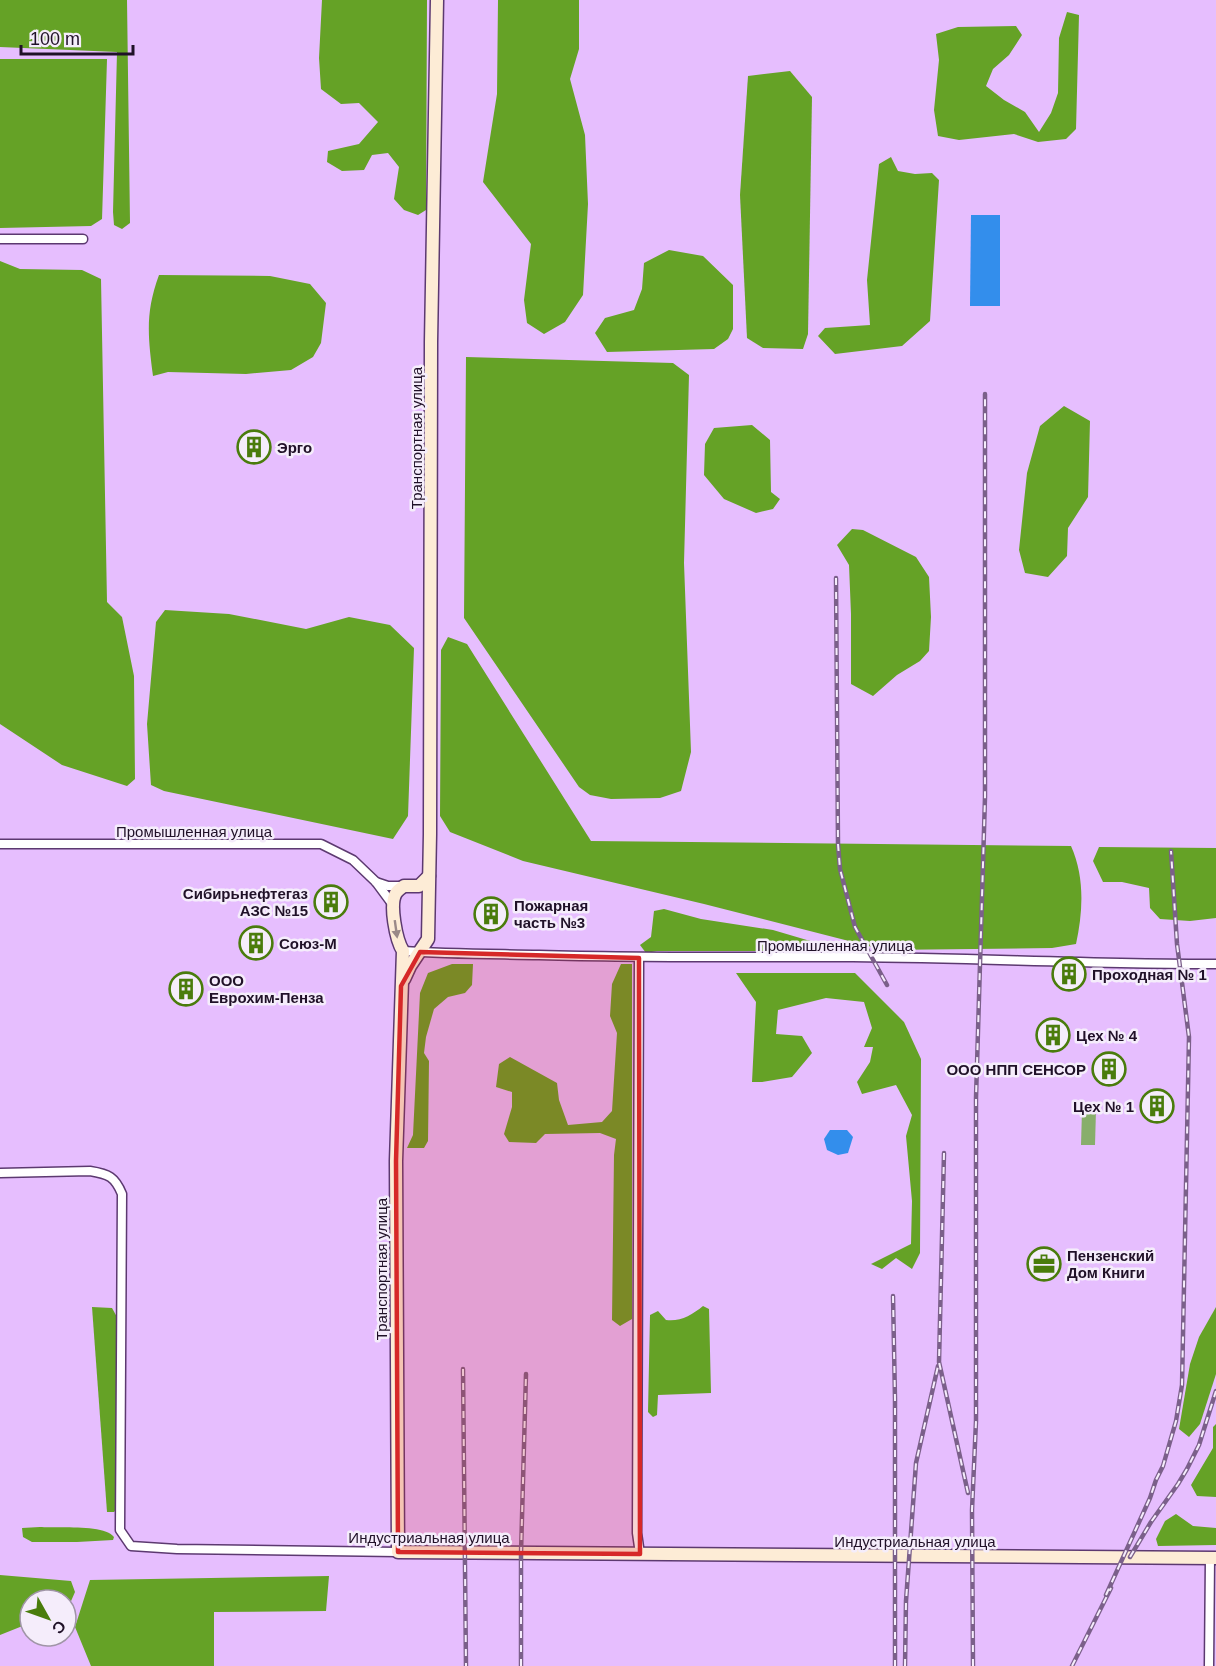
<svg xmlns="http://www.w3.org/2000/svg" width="1216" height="1666" font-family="Helvetica,sans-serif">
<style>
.green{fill:#88ae6b}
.forest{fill:#65a226}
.water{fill:#338eec}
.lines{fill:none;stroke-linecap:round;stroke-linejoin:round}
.street-casing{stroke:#5c3970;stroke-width:11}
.secondary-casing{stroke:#5c3970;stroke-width:15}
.street{stroke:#fff;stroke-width:8}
.secondary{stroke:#fdecd6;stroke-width:12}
.rail-casing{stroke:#7b608a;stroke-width:4.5}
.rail{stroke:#f5edfb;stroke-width:2;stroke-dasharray:7;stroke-linecap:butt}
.oneway{fill:#9a8988}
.marked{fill:#d62828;fill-opacity:0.2;stroke:#d62828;stroke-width:4.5;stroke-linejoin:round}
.labels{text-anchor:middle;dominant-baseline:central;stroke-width:5;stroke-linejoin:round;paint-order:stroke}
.street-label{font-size:15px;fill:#201128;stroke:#f5edfb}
.poi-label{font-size:15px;font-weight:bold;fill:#201128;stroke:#f5edfb;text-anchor:start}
</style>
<rect width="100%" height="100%" fill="#e6befe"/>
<polygon class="green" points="1082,1110 1096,1110 1095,1145 1081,1145"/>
<g class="forest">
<polygon points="0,0 127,0 130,223 122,229 114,225 113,212 117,52 0,47"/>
<polygon points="322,0 427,0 426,210 418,215 404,210 394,199 399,167 388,153 372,155 364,170 342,171 327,162 328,151 359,144 378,122 359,103 341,104 321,89 319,58"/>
<polygon points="498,0 579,0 579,49 570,79 585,135 588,204 583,295 565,322 544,334 527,323 524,300 531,244 483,182 497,94"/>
<polygon points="1067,12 1079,15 1076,129 1066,139 1038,142 1014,134 959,140 938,136 934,110 939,60 936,34 958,27 1016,26 1022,35 1009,55 993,69 986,86 1004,100 1025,112 1039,132 1051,113 1058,93 1059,38"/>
<polygon points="0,59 107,59 102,219 91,226 0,228"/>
<polygon points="790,71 812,97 808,334 803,349 763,348 747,338 740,195 748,76"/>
<polygon points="891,157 898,171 915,174 932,173 939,180 930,321 902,346 835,354 818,336 825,328 870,325 867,280 879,164"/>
<polygon points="669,250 703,256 733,285 733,329 728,339 714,349 607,352 595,333 605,318 634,310 642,289 644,263"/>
<polygon points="0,261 20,269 82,270 101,279 107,602 122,617 134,676 135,779 127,786 62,765 0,724"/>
<path d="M159,275L270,276L310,284L326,303L321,343L313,357L291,370L246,374L168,372L153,376C148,337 145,313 159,275Z"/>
<polygon points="466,357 673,363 689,375 684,563 691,752 681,791 660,798 611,799 590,795 579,787 464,618"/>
<polygon points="1064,406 1090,421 1088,497 1068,528 1067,556 1048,577 1025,573 1019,550 1027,473 1040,426"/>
<polygon points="752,425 770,440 771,492 780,499 773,509 756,513 724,499 704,475 705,444 714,428"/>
<polygon points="852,529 863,530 916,557 929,577 931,617 929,651 920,661 897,675 873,696 851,684 851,614 849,565 837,545"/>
<polygon points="165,610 229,614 306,629 349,617 390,625 414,648 408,816 393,839 164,791 151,785 147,724 156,622"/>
<path d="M448,637L467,644L591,841L1071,846C1085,877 1083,912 1076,944L1052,948L884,950L704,904L523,861L450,832L440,816L441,650Z"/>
<polygon points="1099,847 1216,848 1216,918 1190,921 1160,919 1150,908 1149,888 1122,882 1103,882 1093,861"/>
<polygon points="664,909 701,919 773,930 817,943 818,947 810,951 657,951 646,953 640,945 651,937 654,911"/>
<polygon points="452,964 473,964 472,985 465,993 448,997 434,1009 426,1037 424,1053 429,1061 428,1141 424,1148 407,1148 413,1135 420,993 428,973"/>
<polygon points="621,964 632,964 632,1319 620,1326 612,1320 614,1155 616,1139 600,1133 545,1134 536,1143 509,1142 504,1134 512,1107 512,1092 496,1087 499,1064 510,1057 557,1083 559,1100 568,1125 602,1122 612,1111 617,1033 610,1016 612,984"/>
<polygon points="736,973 855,973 904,1022 921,1059 920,1253 912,1269 896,1258 882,1269 871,1264 911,1244 912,1201 906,1136 912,1115 896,1085 862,1094 857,1082 870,1062 873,1047 864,1047 872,1028 864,1002 826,998 778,1010 776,1034 802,1036 812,1053 792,1077 762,1082 752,1082 756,1002"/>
<path d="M703,1306L709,1309L711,1393L658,1395L657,1415L653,1417L648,1412L650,1315L658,1311L666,1320C680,1322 692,1315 703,1306Z"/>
<polygon points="92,1307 112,1308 117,1317 118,1508 114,1512 107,1512"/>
<polygon points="1216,1307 1216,1374 1200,1424 1189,1437 1179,1429 1190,1364 1199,1337"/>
<polygon points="1216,1424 1216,1497 1197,1496 1191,1485 1213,1448 1213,1427"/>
<polygon points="1176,1514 1193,1526 1216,1528 1216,1545 1158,1546 1156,1539 1165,1521"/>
<path d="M40,1527C56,1528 105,1524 114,1537L113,1540L77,1542H32L23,1537L22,1528Z"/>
<polygon points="0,1575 71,1581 75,1592 68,1608 66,1609 66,1600 30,1600 30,1623 0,1635"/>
<polygon points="329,1576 326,1611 214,1612 214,1666 91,1666 75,1627 90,1580"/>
</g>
<g class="water">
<polygon points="971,215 1000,215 1000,306 970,306"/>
<polygon points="830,1130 847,1130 853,1137 848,1153 838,1155 827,1150 824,1139"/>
</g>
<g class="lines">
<defs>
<g id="street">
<polyline points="0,239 83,239"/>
<polyline points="0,844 321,844 353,860 376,882 393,905"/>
<polyline points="376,882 388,886 404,886"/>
<path d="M403,951C448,954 494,954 539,955C644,958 748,957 853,957C974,958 1095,964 1216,964"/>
<polyline points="639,958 637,1533 640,1554"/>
<path d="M0,1173L90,1171C109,1174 115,1177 122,1194L120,1530L131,1546L177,1549L398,1552"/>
<polyline points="1209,1666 1210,1558"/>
</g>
<g id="secondary">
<path d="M429,876L419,886H404C401,888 398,890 396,893C389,904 396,940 403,951L396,1161L398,1552L1216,1558"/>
<polyline points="404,979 410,966 428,939 430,834 431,342 437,0"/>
</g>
</defs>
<use href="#street" class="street-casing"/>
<use href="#secondary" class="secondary-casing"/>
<use href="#street" class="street"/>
<use href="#secondary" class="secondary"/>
<defs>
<g id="rail">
<polyline points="836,578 838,844 840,869 855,927 887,985"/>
<polyline points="944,1153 939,1362 968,1493"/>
<polyline points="893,1296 895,1399 895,1666"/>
<polyline points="463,1369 466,1666"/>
<polyline points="1130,1557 1151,1522 1178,1484 1187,1469 1199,1445 1216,1391"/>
<polyline points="1106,1595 1150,1498 1156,1480 1163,1466 1176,1421 1182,1385 1189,1037 1177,944 1171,851"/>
<polyline points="521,1666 521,1553 526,1374"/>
<polyline points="905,1666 906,1601 916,1463 938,1366"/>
<polyline points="973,1666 972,1510 976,1421 976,1098 985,797 985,394"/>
<polyline points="1072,1666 1111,1588"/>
</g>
</defs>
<use href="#rail" class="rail-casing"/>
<use href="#rail" class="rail"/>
</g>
<defs><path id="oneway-solid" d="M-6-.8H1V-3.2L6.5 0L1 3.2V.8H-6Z" transform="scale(1.5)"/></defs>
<use class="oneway" href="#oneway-solid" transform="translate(396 929) rotate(82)"/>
<path class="marked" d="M420,952L639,958L640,1554L398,1552L396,1161L401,986Z"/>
<defs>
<symbol id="building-ring" viewBox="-11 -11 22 22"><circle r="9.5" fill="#f5edfb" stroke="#4a7c0c" stroke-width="1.5"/><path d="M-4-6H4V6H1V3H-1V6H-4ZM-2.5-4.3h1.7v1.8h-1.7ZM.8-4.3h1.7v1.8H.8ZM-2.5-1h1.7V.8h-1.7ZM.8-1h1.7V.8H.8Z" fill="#4a7c0c"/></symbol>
<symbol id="office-ring" viewBox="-11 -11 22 22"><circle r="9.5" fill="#f5edfb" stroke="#4a7c0c" stroke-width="1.5"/><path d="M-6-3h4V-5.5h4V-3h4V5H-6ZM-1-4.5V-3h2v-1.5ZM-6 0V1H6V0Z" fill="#4a7c0c"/></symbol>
</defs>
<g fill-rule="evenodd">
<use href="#building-ring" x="235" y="428" width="38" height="38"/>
<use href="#building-ring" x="312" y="883" width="38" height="38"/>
<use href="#building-ring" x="472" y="895" width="38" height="38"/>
<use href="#building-ring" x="237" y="924" width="38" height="38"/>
<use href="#building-ring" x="1050" y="955" width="38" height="38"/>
<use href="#building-ring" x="167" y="970" width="38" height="38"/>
<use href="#building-ring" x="1034" y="1016" width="38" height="38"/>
<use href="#building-ring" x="1090" y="1050" width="38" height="38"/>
<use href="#building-ring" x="1138" y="1087" width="38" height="38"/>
<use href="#office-ring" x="1025" y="1245" width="38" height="38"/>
</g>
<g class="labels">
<g class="street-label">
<text transform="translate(416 438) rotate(-90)">Транспортная улица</text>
<text x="194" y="831">Промышленная улица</text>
<text x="835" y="945">Промышленная улица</text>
<text transform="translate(381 1269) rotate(-90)">Транспортная улица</text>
<text x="429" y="1537">Индустриальная улица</text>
<text x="915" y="1541">Индустриальная улица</text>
</g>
<g class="poi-label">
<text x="277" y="447">Эрго</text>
<text x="308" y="893" text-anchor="end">Сибирьнефтегаз<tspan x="308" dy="17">АЗС №15</tspan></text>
<text x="514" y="905">Пожарная<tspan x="514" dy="17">часть №3</tspan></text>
<text x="279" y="943">Союз-М</text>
<text x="1092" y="974">Проходная № 1</text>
<text x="209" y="980">ООО<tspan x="209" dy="17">Еврохим-Пенза</tspan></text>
<text x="1076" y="1035">Цех № 4</text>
<text x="1086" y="1069" text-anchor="end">ООО НПП СЕНСОР</text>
<text x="1134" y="1106" text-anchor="end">Цех № 1</text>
<text x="1067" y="1255">Пензенский<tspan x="1067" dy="17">Дом Книги</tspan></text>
</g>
</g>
<g transform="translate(48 1618) rotate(130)"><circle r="28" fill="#f5edfb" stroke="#a095a7" stroke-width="1.5"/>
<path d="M0-4.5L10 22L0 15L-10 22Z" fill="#4a7c0c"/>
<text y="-9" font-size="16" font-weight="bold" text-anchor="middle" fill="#201128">С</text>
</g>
<path d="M21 45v9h112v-9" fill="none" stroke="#201128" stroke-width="3"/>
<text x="30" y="45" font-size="18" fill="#201128" stroke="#f5edfb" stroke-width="4.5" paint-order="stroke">100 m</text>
</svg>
